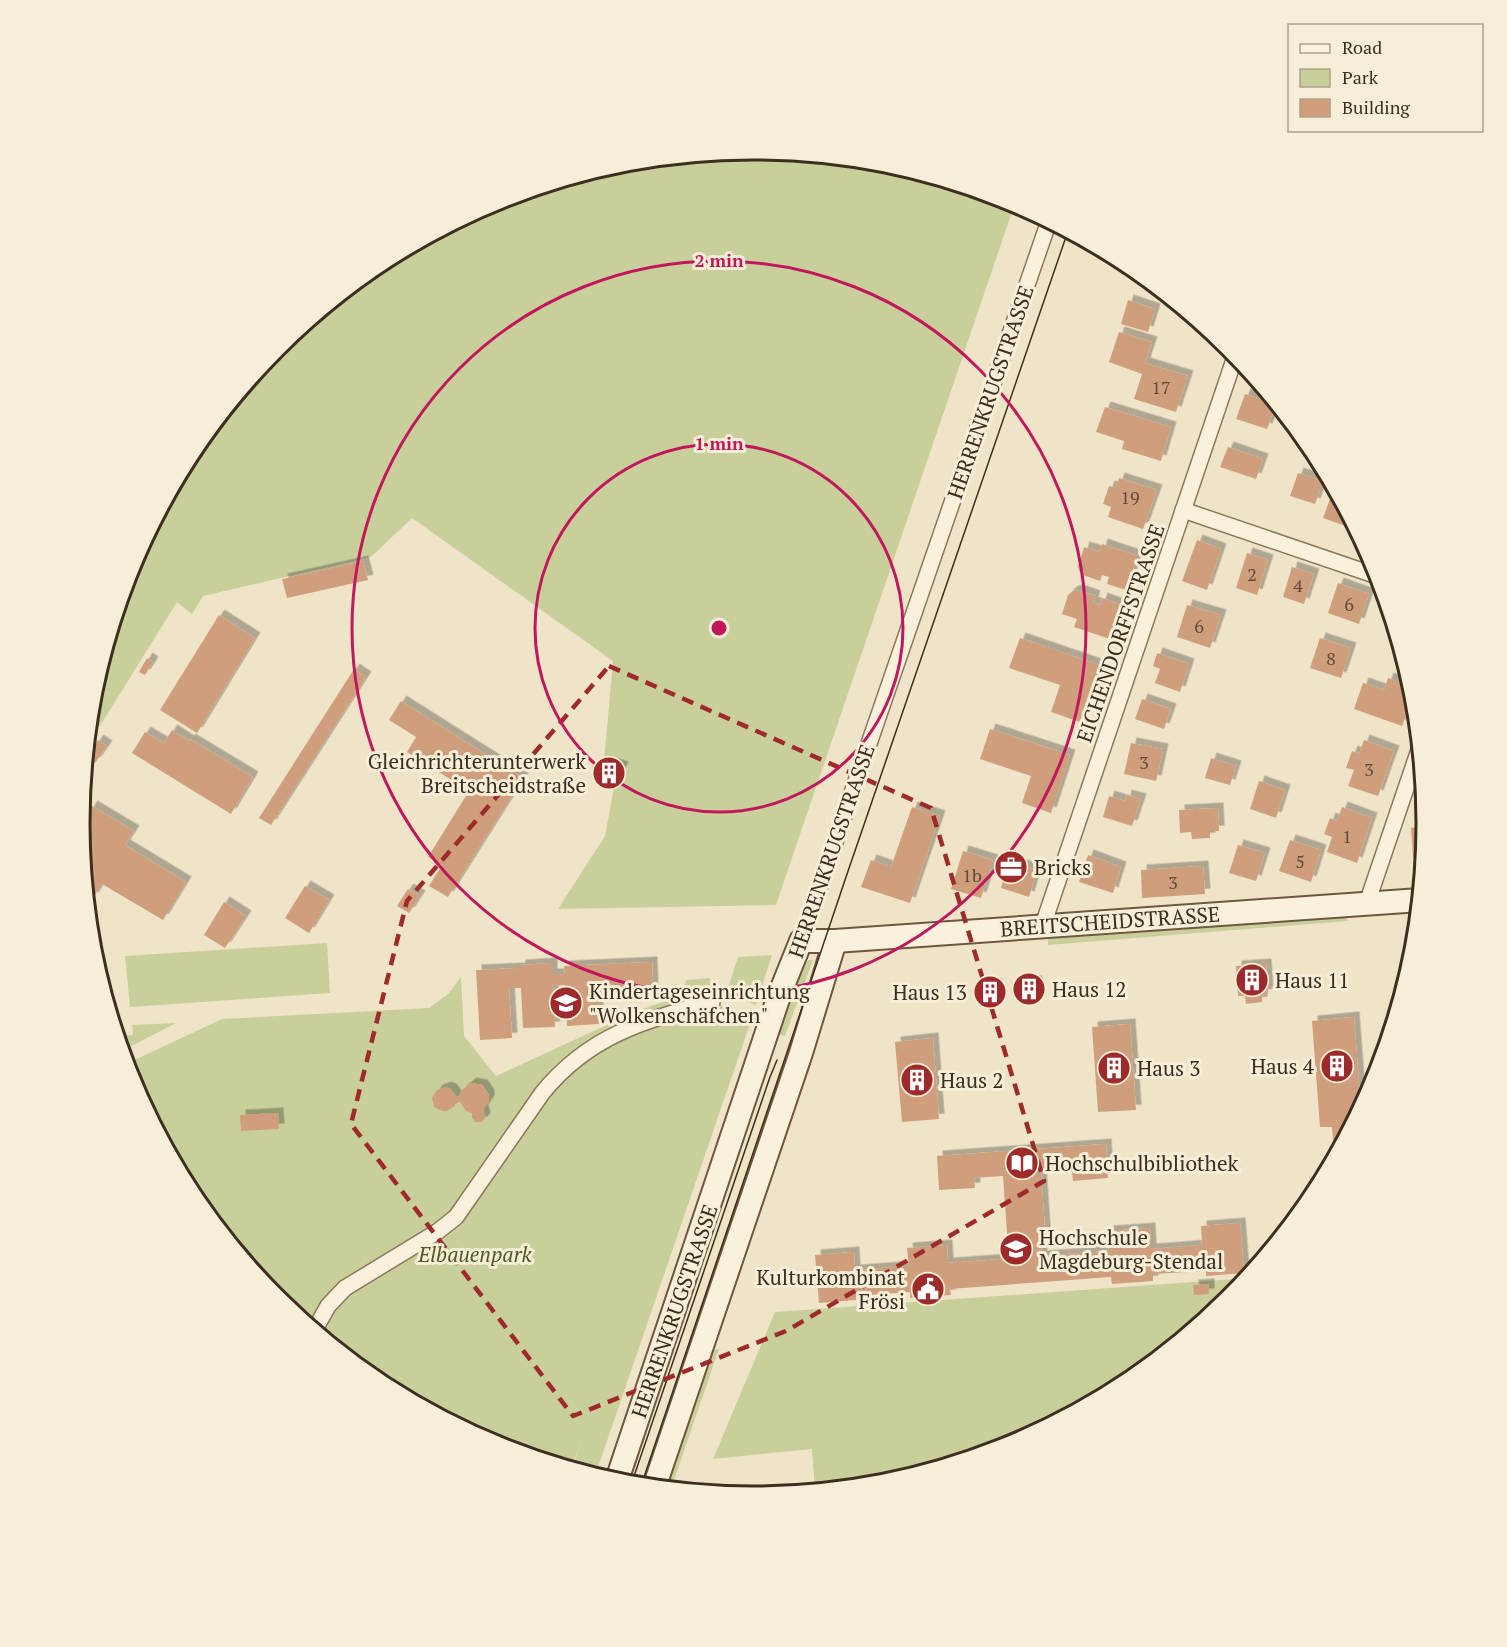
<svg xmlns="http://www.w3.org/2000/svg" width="1507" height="1647" font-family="'PT Serif',serif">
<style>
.green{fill:#c9cf9b}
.building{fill:#cf9f7d;filter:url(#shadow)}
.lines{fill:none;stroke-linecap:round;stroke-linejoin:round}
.street-casing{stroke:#8d765c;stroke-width:18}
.secondary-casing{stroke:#6f573f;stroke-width:26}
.street{stroke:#faf1dc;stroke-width:15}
.secondary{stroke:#faf1dc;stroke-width:22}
.tram{stroke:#3d2e20;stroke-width:1.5}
.marked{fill:none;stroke:#9e2a2b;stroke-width:4.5;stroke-dasharray:12 8;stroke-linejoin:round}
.ring{fill:none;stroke:#c2185b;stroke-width:3}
.labels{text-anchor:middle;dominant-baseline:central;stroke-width:6;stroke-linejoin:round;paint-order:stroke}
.number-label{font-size:18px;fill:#624a37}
.street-label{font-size:21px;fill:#3d2e20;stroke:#f7eed8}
.poi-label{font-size:21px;fill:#3d2e20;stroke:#f7eed8;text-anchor:start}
.park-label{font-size:21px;font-style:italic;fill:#4d5a26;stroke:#f7eed8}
.rim{fill:none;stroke:#3d2e20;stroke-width:3}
.centre{fill:#c2185b;stroke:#f7eed8;stroke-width:3}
.ring-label{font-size:18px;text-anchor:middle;font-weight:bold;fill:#c2185b;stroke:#f7eed8;stroke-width:6;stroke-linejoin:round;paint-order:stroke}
</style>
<defs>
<filter id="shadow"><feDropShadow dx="5.5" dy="-5.5" stdDeviation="0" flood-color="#0004"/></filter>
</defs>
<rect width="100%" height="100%" fill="#f0e4c8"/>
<g class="green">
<polygon points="754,150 885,163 1015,203 776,905 558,909 605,836 614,787 622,767 604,761 613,661 412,518 371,557 203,596 192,614 177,602 100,726 89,728 93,692 131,565 193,449 277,347 379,263 496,201 622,162"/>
<polygon points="1346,916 1348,921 1048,945 1048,939"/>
<polygon points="327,943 330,993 130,1007 125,956"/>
<polygon points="772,955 756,1005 726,994 738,957"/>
<polygon points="809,960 813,960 785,1036 777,1034 803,964"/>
<polygon points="461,977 464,1036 496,1076 637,1011 683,995 686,980 710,978 712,1002 752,1018 595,1476 572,1469 582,1440 571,1469 495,1446 379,1384 277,1300 193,1198 131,1081 126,1064 222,1019 429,1008 448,994"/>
<polygon points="176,1023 122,1051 117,1036 133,1035 132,1025"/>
<polygon points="1248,1278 1230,1300 1128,1384 1011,1446 885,1485 815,1491 812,1449 713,1459 775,1312"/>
<polygon points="719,1349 671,1489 666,1489 713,1350"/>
</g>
<g class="building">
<polygon points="1128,300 1155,309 1148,332 1121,324"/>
<polygon points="1119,332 1152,342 1145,363 1188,376 1176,412 1134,399 1142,374 1109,362"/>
<polygon points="1245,394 1276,404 1267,429 1236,419"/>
<polygon points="1105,407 1171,427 1161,461 1122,449 1124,441 1096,432"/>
<polygon points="1228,447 1263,459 1256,479 1220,467"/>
<polygon points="1298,473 1323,481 1315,504 1290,496"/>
<polygon points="1119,478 1157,490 1143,529 1108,517 1111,507 1103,504 1109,486 1116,488"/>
<polygon points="1334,488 1355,526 1354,529 1323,518"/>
<polygon points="1197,540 1221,549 1207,590 1182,581"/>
<polygon points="1102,544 1138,556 1126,590 1107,584 1109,577 1102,575 1100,581 1083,575 1079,571 1078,566 1084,547 1100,552"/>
<polygon points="1247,553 1268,560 1257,595 1236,588"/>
<polygon points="363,561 368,580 287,598 282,579"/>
<polygon points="1292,567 1314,574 1304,604 1283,597"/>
<polygon points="1338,583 1369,594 1359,624 1328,613"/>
<polygon points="1078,590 1095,596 1093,602 1100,605 1102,598 1121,605 1110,639 1074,627 1077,619 1062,614 1068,595 1073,591"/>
<polygon points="1187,605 1221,615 1210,648 1177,637"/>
<polygon points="219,615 255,638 197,733 160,710"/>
<polygon points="1020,638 1099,665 1080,722 1051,712 1060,685 1009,668"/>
<polygon points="1320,638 1351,648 1341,678 1310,668"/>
<polygon points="1157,653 1189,664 1180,692 1155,683 1160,669 1153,666"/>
<polygon points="147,658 153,662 145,675 139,672"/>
<polygon points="354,669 366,677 271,825 259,818"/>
<polygon points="1388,678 1413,687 1414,691 1402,726 1354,709 1363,683 1384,690"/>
<polygon points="1142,699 1171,709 1164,729 1135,719"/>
<polygon points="401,701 523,778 448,897 429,886 442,865 428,857 469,791 407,752 416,737 389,720"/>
<polygon points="990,729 1070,755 1051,813 1022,803 1031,776 980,759"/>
<polygon points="172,730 189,741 190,739 253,777 231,814 132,753 145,732 164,743"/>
<polygon points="98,740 107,746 95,763 87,757"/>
<polygon points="1364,740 1394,751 1378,796 1348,786 1354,770 1346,768 1352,751 1359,754"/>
<polygon points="1131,743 1163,749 1156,781 1124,774"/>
<polygon points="1211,758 1236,766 1230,785 1205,778"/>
<polygon points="604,761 623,767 614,787 596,780"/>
<polygon points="1259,781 1285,790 1276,818 1250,809"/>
<polygon points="1126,795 1141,799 1132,826 1103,817 1109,796 1125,801"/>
<polygon points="92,806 134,831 125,845 186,882 163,920 102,884 93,898 86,894 80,825"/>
<polygon points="912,807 940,816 910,903 861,887 871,860 891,867"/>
<polygon points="1342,807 1372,818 1357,863 1327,852 1332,837 1324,834 1330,818 1337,821"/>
<polygon points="1218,808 1219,831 1210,831 1210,838 1192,839 1191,832 1180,833 1179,810"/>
<polygon points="1427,826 1424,856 1413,857 1411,828"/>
<polygon points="1290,840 1321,850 1311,882 1279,871"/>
<polygon points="1238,845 1265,853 1256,881 1229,873"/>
<polygon points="963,851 993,860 981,898 951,889"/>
<polygon points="1088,855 1121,867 1113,893 1079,882"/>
<polygon points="1009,861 1037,870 1029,897 1001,888"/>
<polygon points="1203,866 1205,894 1142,898 1141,870"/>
<polygon points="305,886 329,900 309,933 285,918"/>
<polygon points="408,889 420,896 409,913 397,906"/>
<polygon points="224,902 246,916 225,948 204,935"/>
<polygon points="652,962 653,991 609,994 608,983 597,984 599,1024 567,1026 565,985 553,986 555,1027 523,1028 521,988 509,988 512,1038 480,1040 476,970 520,968 520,965 552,963 552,974 565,974 564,966"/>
<polygon points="1266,964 1268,994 1262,995 1262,1002 1246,1004 1245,996 1238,996 1236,966"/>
<polygon points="1037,981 1038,996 1022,997 1021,982"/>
<polygon points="997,984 998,999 982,1000 981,985"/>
<polygon points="1354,1017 1361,1111 1353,1125 1344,1126 1345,1130 1349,1130 1346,1139 1333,1140 1332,1127 1320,1127 1312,1021"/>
<polygon points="1130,1024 1136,1110 1098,1112 1092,1027"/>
<polygon points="933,1038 939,1119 902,1122 895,1042"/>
<polygon points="471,1083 482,1085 489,1095 489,1101 483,1110 485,1118 482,1122 475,1122 472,1118 472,1113 466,1111 460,1102 456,1102 455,1106 447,1111 442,1111 434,1107 432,1098 437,1090 446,1087 451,1089 456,1096 459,1096 462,1090"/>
<polygon points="278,1113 279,1129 241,1131 240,1115"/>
<polygon points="1106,1144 1108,1178 1073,1181 1072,1171 1041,1173 1046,1244 1041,1245 1042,1256 1109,1251 1108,1231 1150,1228 1151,1249 1202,1245 1201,1226 1240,1223 1244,1273 1206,1276 1206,1271 1153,1274 1153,1281 1112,1284 1111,1277 950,1289 951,1295 910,1298 910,1292 856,1296 856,1300 819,1303 815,1255 854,1252 855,1270 909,1266 907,1248 947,1245 948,1263 1017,1258 1016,1246 1008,1247 1003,1176 974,1178 975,1188 939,1190 937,1156"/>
<polygon points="1209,1284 1209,1294 1194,1295 1193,1285"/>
</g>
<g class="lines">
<defs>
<g id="street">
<polyline points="1183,510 1380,577"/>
<polyline points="1367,903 1420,747"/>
<polyline points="1043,925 1236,354"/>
<polyline points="801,941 1049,221"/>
<path d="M314,1331L328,1306L345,1288L437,1232L456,1217L543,1092C590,1035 643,1021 712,1002"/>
</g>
<g id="secondary">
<polyline points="616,1483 780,993 801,941 835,941 1420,900"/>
<polyline points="654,1488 801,1053 835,941"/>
</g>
</defs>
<use href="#street" class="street-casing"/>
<use href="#secondary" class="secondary-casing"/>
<use href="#street" class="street"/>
<use href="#secondary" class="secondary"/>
<g class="tram">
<polyline points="631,1485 770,1077 777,1060"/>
<polyline points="641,1486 846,877 1068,231"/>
</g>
</g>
<path class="marked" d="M609,666L931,808L1044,1181L786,1331L573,1416L351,1124L407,901Z"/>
<g class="ring">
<circle cx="719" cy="628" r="184"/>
<circle cx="719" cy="628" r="367"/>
</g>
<defs>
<symbol id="building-disc" viewBox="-11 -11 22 22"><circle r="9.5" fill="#9e2a2b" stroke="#f7eed8"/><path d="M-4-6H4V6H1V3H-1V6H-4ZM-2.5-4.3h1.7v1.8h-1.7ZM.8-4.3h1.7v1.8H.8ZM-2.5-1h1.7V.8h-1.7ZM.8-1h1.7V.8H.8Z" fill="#fff"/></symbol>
<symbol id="office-disc" viewBox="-11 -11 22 22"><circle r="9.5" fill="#9e2a2b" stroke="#f7eed8"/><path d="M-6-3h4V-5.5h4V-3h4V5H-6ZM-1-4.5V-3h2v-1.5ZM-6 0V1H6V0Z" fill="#fff"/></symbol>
<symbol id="school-disc" viewBox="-11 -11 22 22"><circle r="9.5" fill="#9e2a2b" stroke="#f7eed8"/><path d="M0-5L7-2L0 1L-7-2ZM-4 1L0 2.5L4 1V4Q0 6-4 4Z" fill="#fff"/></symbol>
<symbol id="library-disc" viewBox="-11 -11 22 22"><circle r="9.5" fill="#9e2a2b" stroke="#f7eed8"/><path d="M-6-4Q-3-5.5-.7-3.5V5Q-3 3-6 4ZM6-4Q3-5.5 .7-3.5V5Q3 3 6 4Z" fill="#fff"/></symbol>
<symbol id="university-disc" viewBox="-11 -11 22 22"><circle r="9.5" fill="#9e2a2b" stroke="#f7eed8"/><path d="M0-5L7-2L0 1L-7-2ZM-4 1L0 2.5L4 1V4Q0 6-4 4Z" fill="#fff"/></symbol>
<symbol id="civic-disc" viewBox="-11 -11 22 22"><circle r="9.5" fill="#9e2a2b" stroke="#f7eed8"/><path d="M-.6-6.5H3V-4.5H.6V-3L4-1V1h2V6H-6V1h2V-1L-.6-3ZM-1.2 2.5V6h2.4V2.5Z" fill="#fff"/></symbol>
</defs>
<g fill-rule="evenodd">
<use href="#building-disc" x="590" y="754" width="38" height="38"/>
<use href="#office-disc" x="992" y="848" width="38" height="38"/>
<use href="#building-disc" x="1233" y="961" width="38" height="38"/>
<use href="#building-disc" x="1010" y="970" width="38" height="38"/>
<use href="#building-disc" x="971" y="973" width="38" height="38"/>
<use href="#school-disc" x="547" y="984" width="38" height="38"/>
<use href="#building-disc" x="1318" y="1047" width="38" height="38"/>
<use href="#building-disc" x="1095" y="1049" width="38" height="38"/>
<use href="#building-disc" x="898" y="1061" width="38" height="38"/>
<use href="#library-disc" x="1003" y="1144" width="38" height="38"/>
<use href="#university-disc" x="997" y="1230" width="38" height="38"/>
<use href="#civic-disc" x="909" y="1270" width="38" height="38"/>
</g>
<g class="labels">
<g class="number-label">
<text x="1161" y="387">17</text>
<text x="1130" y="497">19</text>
<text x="1252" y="574">2</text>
<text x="1298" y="585">4</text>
<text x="1349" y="604">6</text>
<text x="1199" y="626">6</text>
<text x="1331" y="658">8</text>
<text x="1144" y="762">3</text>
<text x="1369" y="769">3</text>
<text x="1347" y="836">1</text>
<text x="1300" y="861">5</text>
<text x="972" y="875">1b</text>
<text x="1173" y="882">3</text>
</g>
<g class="street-label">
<text transform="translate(990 392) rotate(-71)">HERRENKRUGSTRASSE</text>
<text transform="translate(1120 633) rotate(-71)">EICHENDORFFSTRASSE</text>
<text transform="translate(831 851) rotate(-71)">HERRENKRUGSTRASSE</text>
<text transform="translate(1110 921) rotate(-4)">BREITSCHEIDSTRASSE</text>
<text transform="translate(674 1311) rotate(-71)">HERRENKRUGSTRASSE</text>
</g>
<g class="poi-label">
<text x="586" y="761" text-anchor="end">Gleichrichterunterwerk<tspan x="586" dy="24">Breitscheidstraße</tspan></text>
<text x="1034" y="867">Bricks</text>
<text x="1275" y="980">Haus 11</text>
<text x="1052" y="989">Haus 12</text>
<text x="589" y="991">Kindertageseinrichtung<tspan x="589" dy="24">"Wolkenschäfchen"</tspan></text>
<text x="967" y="992" text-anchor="end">Haus 13</text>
<text x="1314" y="1066" text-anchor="end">Haus 4</text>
<text x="1137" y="1068">Haus 3</text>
<text x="940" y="1080">Haus 2</text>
<text x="1045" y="1163">Hochschulbibliothek</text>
<text x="1039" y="1237">Hochschule<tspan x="1039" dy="24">Magdeburg-Stendal</tspan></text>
<text x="905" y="1277" text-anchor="end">Kulturkombinat<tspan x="905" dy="24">Frösi</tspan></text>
</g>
<g class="park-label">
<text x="475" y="1254">Elbauenpark</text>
</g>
</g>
<path d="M0 0H1507V1647H0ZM90 823a663 663 0 1 1 1326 0a663 663 0 1 1-1326 0Z" fill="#f7eed8" fill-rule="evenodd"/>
<path class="rim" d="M90 823a663 663 0 1 1 1326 0a663 663 0 1 1-1326 0Z"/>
<circle cx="719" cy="628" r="9" class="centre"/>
<g class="ring-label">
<text x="719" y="267">2 min</text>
<text x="719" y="450">1 min</text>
</g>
<rect x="1288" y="24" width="195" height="108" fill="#f7eed8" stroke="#ada18e" stroke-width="1.5"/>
<rect x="1300" y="44" width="30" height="9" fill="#faf1dc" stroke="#ada18e" stroke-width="1.5"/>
<text x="1342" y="54" font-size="18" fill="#3d2e20">Road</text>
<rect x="1300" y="69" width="30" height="18" fill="#c9cf9b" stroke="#ada18e" stroke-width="1.5"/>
<text x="1342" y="84" font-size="18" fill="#3d2e20">Park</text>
<rect x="1300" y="99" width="30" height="18" fill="#cf9f7d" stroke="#ada18e" stroke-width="1.5"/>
<text x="1342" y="114" font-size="18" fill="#3d2e20">Building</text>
</svg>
